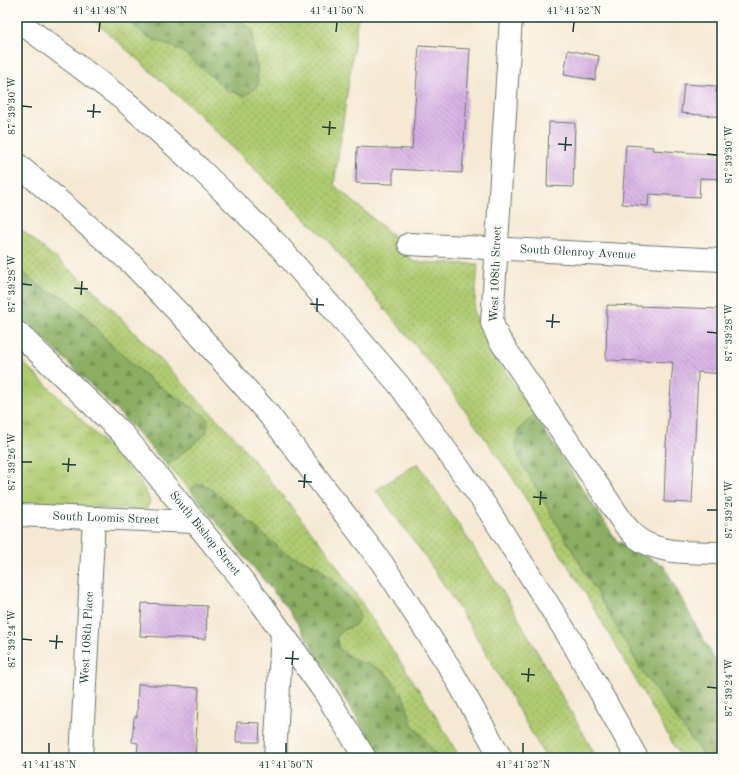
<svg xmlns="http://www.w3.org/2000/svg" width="739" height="775" font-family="'Old Standard TT',serif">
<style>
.grass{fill:url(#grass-dots);stroke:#678452}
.forest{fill:url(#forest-firs);stroke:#55764b}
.park{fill:url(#park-tufts);stroke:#678452}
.building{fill:url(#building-back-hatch)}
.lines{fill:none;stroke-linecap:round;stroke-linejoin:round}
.minor-casing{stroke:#6a796c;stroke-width:24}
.highway-casing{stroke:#6a796c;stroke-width:24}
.minor{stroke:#fff;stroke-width:22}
.highway{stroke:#fff;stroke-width:22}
.ticks{fill:none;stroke:#1f3d34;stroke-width:1.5}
.labels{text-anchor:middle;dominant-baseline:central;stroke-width:3.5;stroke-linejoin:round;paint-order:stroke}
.street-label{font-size:12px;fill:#1f3d34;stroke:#fdfcf7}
.neatline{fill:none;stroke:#1f3d34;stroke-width:1.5}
.ticks-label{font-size:10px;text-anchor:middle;fill:#1f3d34}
</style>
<defs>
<pattern id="grass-dots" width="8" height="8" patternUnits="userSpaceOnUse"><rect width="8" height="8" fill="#afca6f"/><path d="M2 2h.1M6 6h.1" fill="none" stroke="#8ea55c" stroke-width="1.8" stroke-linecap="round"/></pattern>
<pattern id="forest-firs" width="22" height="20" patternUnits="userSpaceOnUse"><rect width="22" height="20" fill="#8bae62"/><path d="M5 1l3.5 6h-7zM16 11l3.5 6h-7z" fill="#718f52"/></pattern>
<pattern id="park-tufts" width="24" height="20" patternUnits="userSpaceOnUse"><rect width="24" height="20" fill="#afca6f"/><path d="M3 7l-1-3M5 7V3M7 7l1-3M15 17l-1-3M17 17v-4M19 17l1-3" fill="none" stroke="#8ea55c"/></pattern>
<pattern id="building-back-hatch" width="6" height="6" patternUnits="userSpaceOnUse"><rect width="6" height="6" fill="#d7b0e4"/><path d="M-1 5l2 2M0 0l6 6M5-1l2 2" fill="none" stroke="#ae90ba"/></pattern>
</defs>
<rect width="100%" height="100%" fill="#fdfcf7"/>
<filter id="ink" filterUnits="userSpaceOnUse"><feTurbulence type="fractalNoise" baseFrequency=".025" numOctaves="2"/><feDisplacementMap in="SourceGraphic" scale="8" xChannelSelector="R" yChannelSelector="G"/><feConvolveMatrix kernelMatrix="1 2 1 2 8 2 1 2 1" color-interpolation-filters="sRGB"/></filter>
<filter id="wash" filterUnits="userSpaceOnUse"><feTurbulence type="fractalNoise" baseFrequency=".012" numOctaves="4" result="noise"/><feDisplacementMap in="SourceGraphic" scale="16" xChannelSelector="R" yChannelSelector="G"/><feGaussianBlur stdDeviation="0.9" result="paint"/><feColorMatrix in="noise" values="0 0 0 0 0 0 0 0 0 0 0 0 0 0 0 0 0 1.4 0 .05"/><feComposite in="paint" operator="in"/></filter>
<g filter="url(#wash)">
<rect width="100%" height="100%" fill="#f5e9d3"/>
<g class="grass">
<polygon points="90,17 124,17 146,36 182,51 227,90 258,72 253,48 253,31 239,17 358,17 334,185 397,239 413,262 478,264 474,313 496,357 534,415 519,429 519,458 642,671 705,758 681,758 584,591 510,474 442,378 329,242 196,112"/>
<path d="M17,226L94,290L238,441L327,551L431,708L460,758H439L412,724L404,698L387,674L369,664L356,661L339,649L336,637L344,630L356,624L319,567L285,553L209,487C201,483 197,484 190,490L167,465L206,434L205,416L153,382L109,343L83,313L65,297L46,291L17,268Z"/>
<polygon points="418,463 508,600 597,758 546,758 472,629 427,559 376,490"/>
</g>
<g class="forest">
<path d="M124,17H239L253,31C252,50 258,68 258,86L245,96L227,90L182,51L146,36Z"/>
<polygon points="17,268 46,291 64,297 83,313 109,343 153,382 205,416 208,422 206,434 167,465 120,414 17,312"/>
<path d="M534,415L617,541L664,566L722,674V758H705L642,671L519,458C511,437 518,429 534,415Z"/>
<polygon points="202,484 209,487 285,553 319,567 342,588 356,606 360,615 356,624 344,630 336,637 339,649 356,661 369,664 387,674 404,698 412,724 439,758 382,758 290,612 190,490 196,485"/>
</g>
<path class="park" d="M17,357C48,386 78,416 107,446C122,462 144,481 150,502L147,508L139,510L17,505Z"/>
<g id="blocks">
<g class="building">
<polygon points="419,46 470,49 462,173 393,169 393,184 356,183 357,147 412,149"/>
<polygon points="568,50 599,56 595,80 564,75"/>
<polygon points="684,84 717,86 716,92 722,92 722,117 681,113"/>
<polygon points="549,122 575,123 573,187 547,186"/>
<polygon points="626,145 653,147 652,150 722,155 722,179 700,178 699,197 649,194 648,206 622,204"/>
<polygon points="607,305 722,309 722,374 698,372 692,503 664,502 666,444 673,362 606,360"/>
<polygon points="142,603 207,606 206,639 140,636"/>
<polygon points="138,684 199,688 195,758 137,758 138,743 132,742 134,717 137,717"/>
<polygon points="237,722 260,723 259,742 236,742"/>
</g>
</g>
</g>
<g filter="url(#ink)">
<use href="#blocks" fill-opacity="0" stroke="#6a796c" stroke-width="1"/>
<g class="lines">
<defs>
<g id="minor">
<path d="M511,17L492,323L499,339L624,524C628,528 632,534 637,538C661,555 694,552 722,553"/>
<path id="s1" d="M409,244L722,260"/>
<path id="s2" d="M17,332L125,436L261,603L325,693L365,758"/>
<path id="s3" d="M17,515L194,522"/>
<path id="s4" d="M81,758L94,518"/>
<polyline points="275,758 282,632"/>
</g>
<g id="highway">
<polyline points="17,20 125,101 200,169 278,245 399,385 482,500 571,640 637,758"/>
<polyline points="17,164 131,263 195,330 270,416 382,563 450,668 501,758"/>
</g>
</defs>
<use href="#minor" class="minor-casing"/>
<use href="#highway" class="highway-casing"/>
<use href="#minor" class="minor"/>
<use href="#highway" class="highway"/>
</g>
</g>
<path class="ticks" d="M99,32L100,22M336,32L337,22M573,32L574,22M22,106L32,107M87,111L101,112M93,118L94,104M322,127L336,128M329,135L330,121M558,144L572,145M565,151L566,137M707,154L717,155M22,284L32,285M74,288L88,289M81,295L82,281M310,304L324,305M317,312V298M546,321L560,322M552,328L553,314M707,332L717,333M22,462H32M62,464L76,465M68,472L69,458M298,481L312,482M304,488L305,474M533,497L547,498M540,505L541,491M707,510H717M22,639L32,640M49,641L63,642M56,649L57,635M285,658L299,659M292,665L293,651M521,674L535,675M528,682L529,668M707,687L717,688M49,753V743M286,753V743M523,753V743"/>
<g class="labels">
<g class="street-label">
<text stroke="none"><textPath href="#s1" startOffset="169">South Glenroy Avenue</textPath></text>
<text transform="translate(496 274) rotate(-88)">West 108th Street</text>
<text stroke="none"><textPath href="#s3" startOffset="89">South Loomis Street</textPath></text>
<text stroke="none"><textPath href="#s2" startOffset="276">South Bishop Street</textPath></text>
<text stroke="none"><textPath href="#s4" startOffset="120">West 108th Place</textPath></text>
</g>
</g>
<rect width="739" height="775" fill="none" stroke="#fdfcf7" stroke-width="44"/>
<rect x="22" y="22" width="695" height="731" class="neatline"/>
<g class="ticks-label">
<text x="100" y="14">41°41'48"N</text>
<text x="337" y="14">41°41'50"N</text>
<text x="574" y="14">41°41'52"N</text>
<text transform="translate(11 106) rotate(-90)" y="4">87°39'30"W</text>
<text transform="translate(728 155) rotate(-90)" y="4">87°39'30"W</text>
<text transform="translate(11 284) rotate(-90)" y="4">87°39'28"W</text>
<text transform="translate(728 333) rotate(-90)" y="4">87°39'28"W</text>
<text transform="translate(11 462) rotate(-90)" y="4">87°39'26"W</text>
<text transform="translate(728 510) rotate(-90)" y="4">87°39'26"W</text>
<text transform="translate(11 639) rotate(-90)" y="4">87°39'24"W</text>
<text transform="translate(728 688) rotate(-90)" y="4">87°39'24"W</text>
<text x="49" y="768">41°41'48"N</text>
<text x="286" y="768">41°41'50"N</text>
<text x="523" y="768">41°41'52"N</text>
</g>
</svg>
